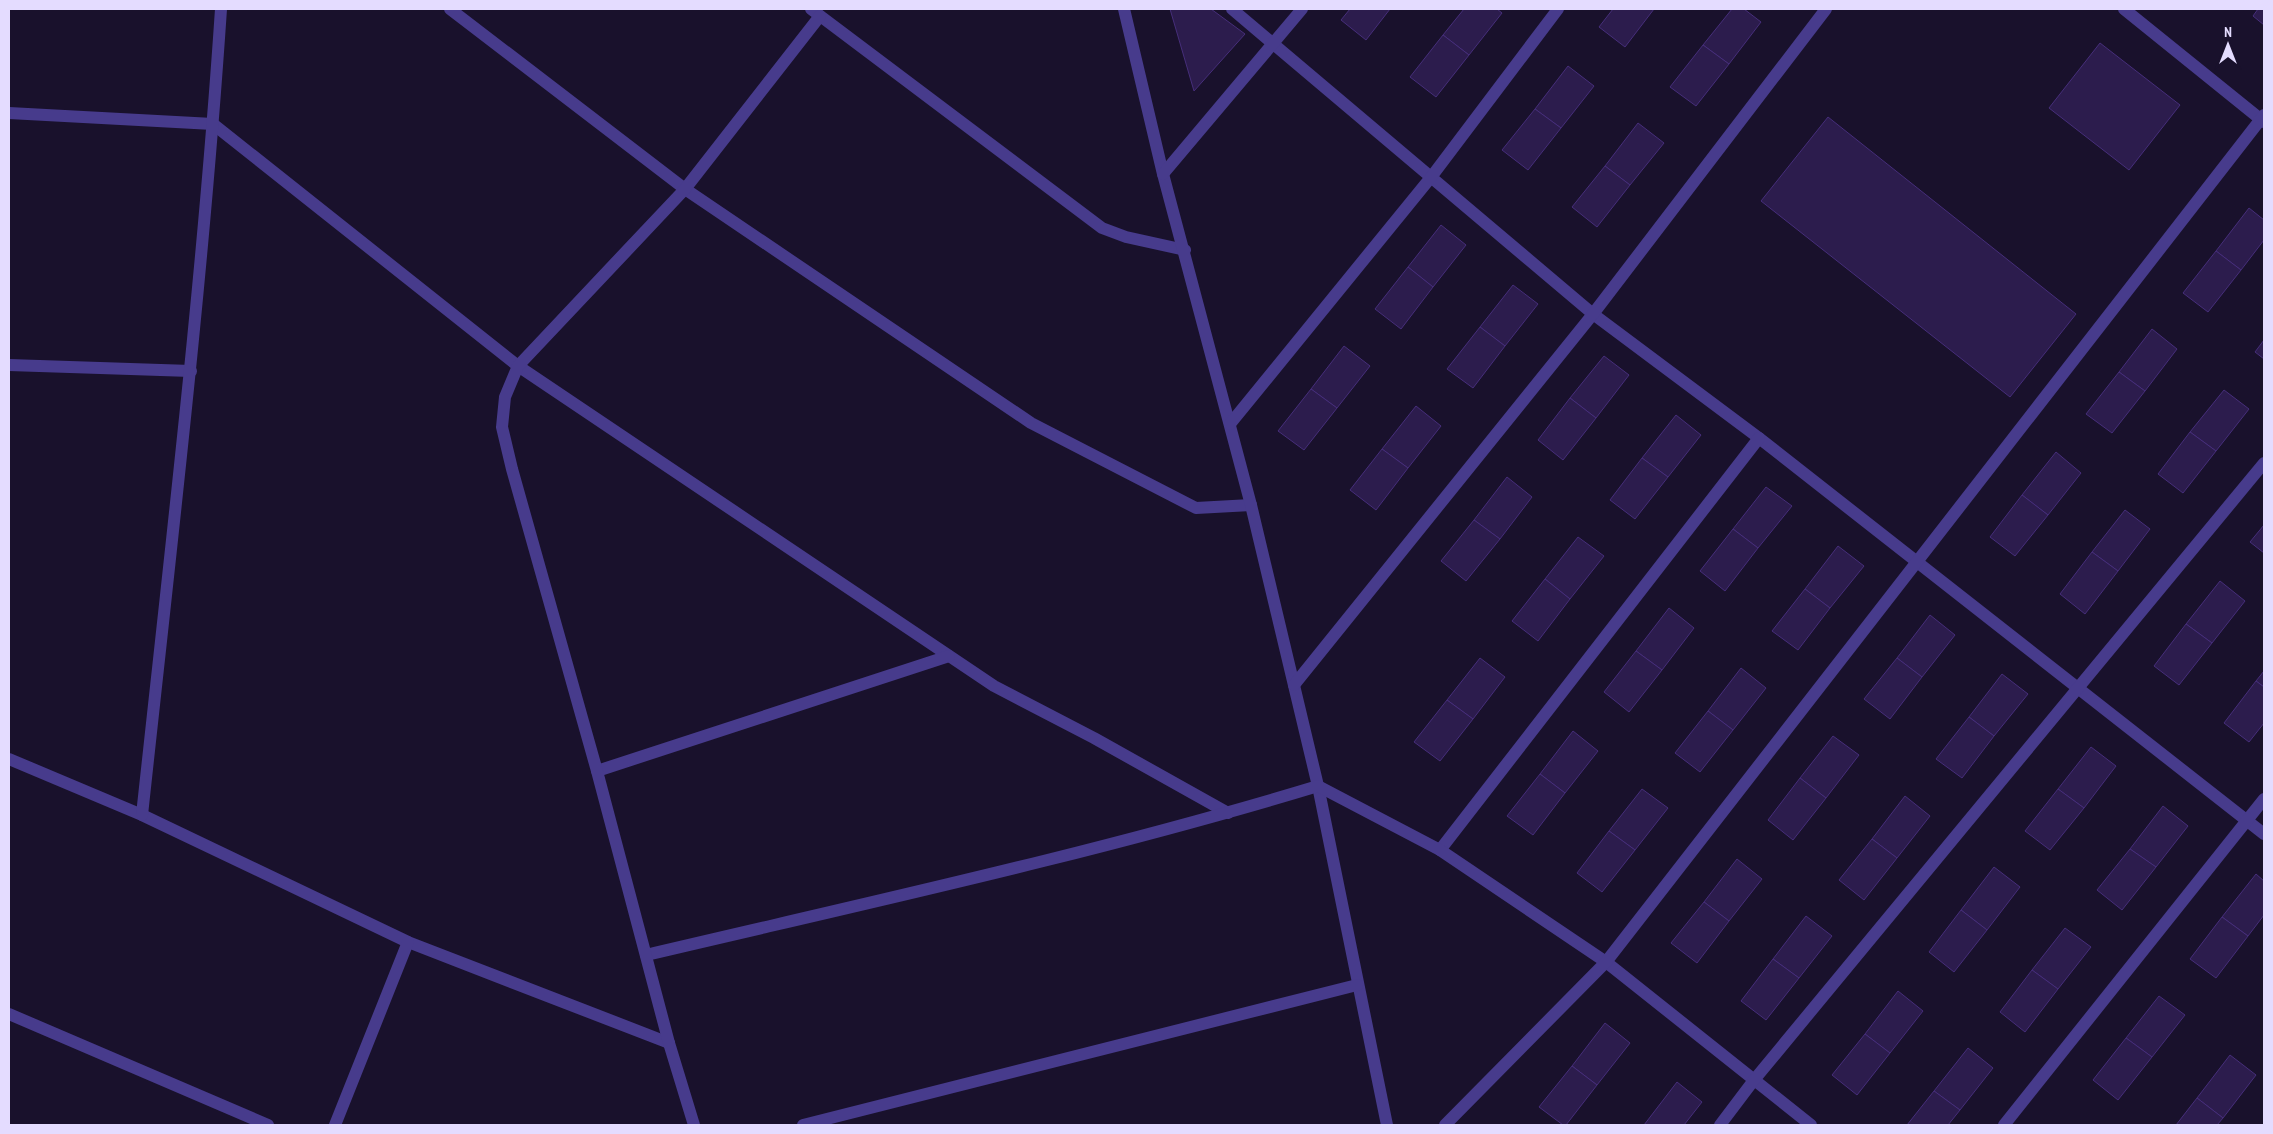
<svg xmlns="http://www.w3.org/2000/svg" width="2273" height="1134" font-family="'PT Sans Narrow',sans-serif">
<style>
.building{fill:#2c1c4d;stroke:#462e7a}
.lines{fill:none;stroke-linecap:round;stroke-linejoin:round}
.street{stroke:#473b8c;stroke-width:12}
</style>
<rect width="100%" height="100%" fill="#19112c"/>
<g class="building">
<polygon points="1170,9 1211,9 1245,34 1194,91"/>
<polygon points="1350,9 1390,9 1366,40 1341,20"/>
<polygon points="1464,9 1497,9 1502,13 1469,55 1443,35"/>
<polygon points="1613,9 1654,9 1625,47 1599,27"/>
<polygon points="1732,9 1744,9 1761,22 1729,64 1703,45"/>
<polygon points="2258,9 2264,9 2264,25 2253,16"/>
<polygon points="1443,35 1469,55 1436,97 1410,77"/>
<polygon points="2100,43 2180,105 2129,170 2049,108"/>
<polygon points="1703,45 1729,64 1696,106 1670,87"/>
<polygon points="1568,66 1594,86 1561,128 1535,109"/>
<polygon points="1535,109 1561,128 1528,170 1502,150"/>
<polygon points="1828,117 2076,314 2010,397 1761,201"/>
<polygon points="1638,123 1664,143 1630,185 1605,166"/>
<polygon points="1605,166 1630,185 1597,227 1572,207"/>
<polygon points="2249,208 2264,220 2264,240 2241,270 2216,251"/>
<polygon points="1441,225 1466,245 1433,287 1408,267"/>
<polygon points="2216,251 2241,270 2208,312 2183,293"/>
<polygon points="1408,267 1433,287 1401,329 1375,309"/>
<polygon points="1513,285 1538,304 1505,346 1480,327"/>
<polygon points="1480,327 1505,346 1473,388 1447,369"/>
<polygon points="2152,329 2177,349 2145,391 2119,372"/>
<polygon points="2264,340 2264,359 2255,352"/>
<polygon points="1344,346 1370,366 1337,408 1311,389"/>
<polygon points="1604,356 1629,375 1596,418 1570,398"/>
<polygon points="2119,372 2145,391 2112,433 2086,414"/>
<polygon points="1311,389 1337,408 1304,450 1278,431"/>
<polygon points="2224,390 2249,409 2216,451 2190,432"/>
<polygon points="1570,398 1596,418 1563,460 1538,440"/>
<polygon points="1416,406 1441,426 1408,468 1382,449"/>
<polygon points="1676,415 1701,435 1668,477 1642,458"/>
<polygon points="2190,432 2216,451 2183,493 2158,474"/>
<polygon points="1382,449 1408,468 1376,510 1350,490"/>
<polygon points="2056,452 2081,473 2048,515 2022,495"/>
<polygon points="1642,458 1668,477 1635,519 1610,500"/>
<polygon points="1507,477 1532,497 1500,539 1474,520"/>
<polygon points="1766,487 1792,506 1758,548 1733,529"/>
<polygon points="2022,495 2048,515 2015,556 1990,537"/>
<polygon points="2125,510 2150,529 2118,571 2092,552"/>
<polygon points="1474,520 1500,539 1466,581 1441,561"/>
<polygon points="2264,525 2264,553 2250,542"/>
<polygon points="1733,529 1758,548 1725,591 1700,571"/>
<polygon points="1578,537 1604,556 1570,599 1545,579"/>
<polygon points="1838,546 1864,566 1830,608 1805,589"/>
<polygon points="2092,552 2118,571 2085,614 2060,594"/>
<polygon points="1545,579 1570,599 1538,641 1512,621"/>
<polygon points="2220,581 2245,601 2212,643 2186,624"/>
<polygon points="1805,589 1830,608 1798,650 1772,631"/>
<polygon points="1669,608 1694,628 1662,670 1636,651"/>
<polygon points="1930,615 1955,635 1922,677 1897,658"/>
<polygon points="2186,624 2212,643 2179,685 2154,666"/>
<polygon points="1636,651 1662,670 1629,712 1604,692"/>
<polygon points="1480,658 1505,677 1473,719 1447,700"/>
<polygon points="1897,658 1922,677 1890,719 1864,699"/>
<polygon points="1741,668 1766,688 1733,730 1708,711"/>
<polygon points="2264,671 2264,687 2256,681"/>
<polygon points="2002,674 2028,694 1994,736 1969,717"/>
<polygon points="2256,681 2264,687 2264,723 2249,742 2224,723"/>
<polygon points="1447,700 1473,719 1440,761 1414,742"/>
<polygon points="1708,711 1733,730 1700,772 1675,753"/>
<polygon points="1969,717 1994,736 1962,778 1936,759"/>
<polygon points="1573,731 1598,751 1565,793 1540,774"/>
<polygon points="1833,736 1859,755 1826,798 1800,778"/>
<polygon points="2091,747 2116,766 2084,808 2058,789"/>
<polygon points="1540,774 1565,793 1533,835 1507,816"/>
<polygon points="1800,778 1826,798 1793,840 1768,820"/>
<polygon points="1642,789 1668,808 1635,850 1609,831"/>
<polygon points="2058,789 2084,808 2050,850 2025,831"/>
<polygon points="1905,796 1930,816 1897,858 1872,839"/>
<polygon points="2163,806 2188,826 2156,867 2130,849"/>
<polygon points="1609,831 1635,850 1602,892 1577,873"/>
<polygon points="1872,839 1897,858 1864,900 1839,880"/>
<polygon points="2130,849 2156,867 2122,910 2097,890"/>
<polygon points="1737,859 1762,879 1729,921 1704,902"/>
<polygon points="1994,867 2020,887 1987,930 1961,910"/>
<polygon points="2256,874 2264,881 2264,915 2248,936 2222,917"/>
<polygon points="1704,902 1729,921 1697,963 1671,943"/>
<polygon points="1961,910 1987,930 1954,972 1929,952"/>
<polygon points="1806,916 1832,936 1799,978 1773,959"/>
<polygon points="2222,917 2248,936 2216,978 2190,959"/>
<polygon points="2065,928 2091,947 2058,989 2032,970"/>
<polygon points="1773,959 1799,978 1766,1020 1741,1001"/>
<polygon points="2032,970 2058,989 2025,1032 2000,1012"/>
<polygon points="1898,991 1923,1011 1890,1053 1865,1034"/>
<polygon points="2159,996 2185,1015 2152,1057 2126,1038"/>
<polygon points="1605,1023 1630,1043 1597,1085 1572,1066"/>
<polygon points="1865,1034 1890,1053 1857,1095 1832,1075"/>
<polygon points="2126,1038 2152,1057 2118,1100 2093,1080"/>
<polygon points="1968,1048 1993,1068 1960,1110 1934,1091"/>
<polygon points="2230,1055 2256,1075 2223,1118 2197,1098"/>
<polygon points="1572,1066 1597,1085 1566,1125 1563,1125 1539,1107"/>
<polygon points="1677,1082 1702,1102 1684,1125 1644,1125"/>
<polygon points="1934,1091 1960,1110 1948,1125 1907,1125"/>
<polygon points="2197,1098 2223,1118 2217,1125 2176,1125"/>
</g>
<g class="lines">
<g class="street">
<polyline points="450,9 685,189 1031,423 1196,508 1251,505"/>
<polyline points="811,9 1102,228 1126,237 1185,250"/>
<polyline points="1124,9 1163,174 1251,505 1318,786 1387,1125"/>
<polyline points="1232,9 1593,314 1759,438 2264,834"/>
<polyline points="2124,9 2264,122"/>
<polyline points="9,113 213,124 518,366 994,686 1094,738 1228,813"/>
<polyline points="1163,174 1302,9"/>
<polyline points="9,365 191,371"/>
<polyline points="1230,424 1432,176 1558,9"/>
<polyline points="1294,685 1593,314 1826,9"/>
<polyline points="9,759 142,815 408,942 669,1043"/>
<polyline points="597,771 949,656"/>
<path d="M142,815C171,546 203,278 221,9"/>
<polyline points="1440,850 1759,438"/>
<path d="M646,955C871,902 1097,853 1318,786L1440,850L1606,962L1811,1125"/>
<polyline points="9,1014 268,1125"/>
<polyline points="335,1125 408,942"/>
<polyline points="694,1125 669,1043 597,771 512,469 502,427 505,397 518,366 685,189 820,16"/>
<polyline points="803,1125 1357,985"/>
<polyline points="1445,1125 1606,962 2264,115"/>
<polyline points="1720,1125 1754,1080 2264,463"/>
<polyline points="2004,1125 2264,799"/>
</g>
</g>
<rect width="2273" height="1134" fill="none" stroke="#e4dcff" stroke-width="20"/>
<g transform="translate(2228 45)" stroke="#19112c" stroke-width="4" paint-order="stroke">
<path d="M0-4L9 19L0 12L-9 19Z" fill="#e4dcff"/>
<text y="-8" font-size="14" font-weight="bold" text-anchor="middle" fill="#e4dcff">N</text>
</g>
</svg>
